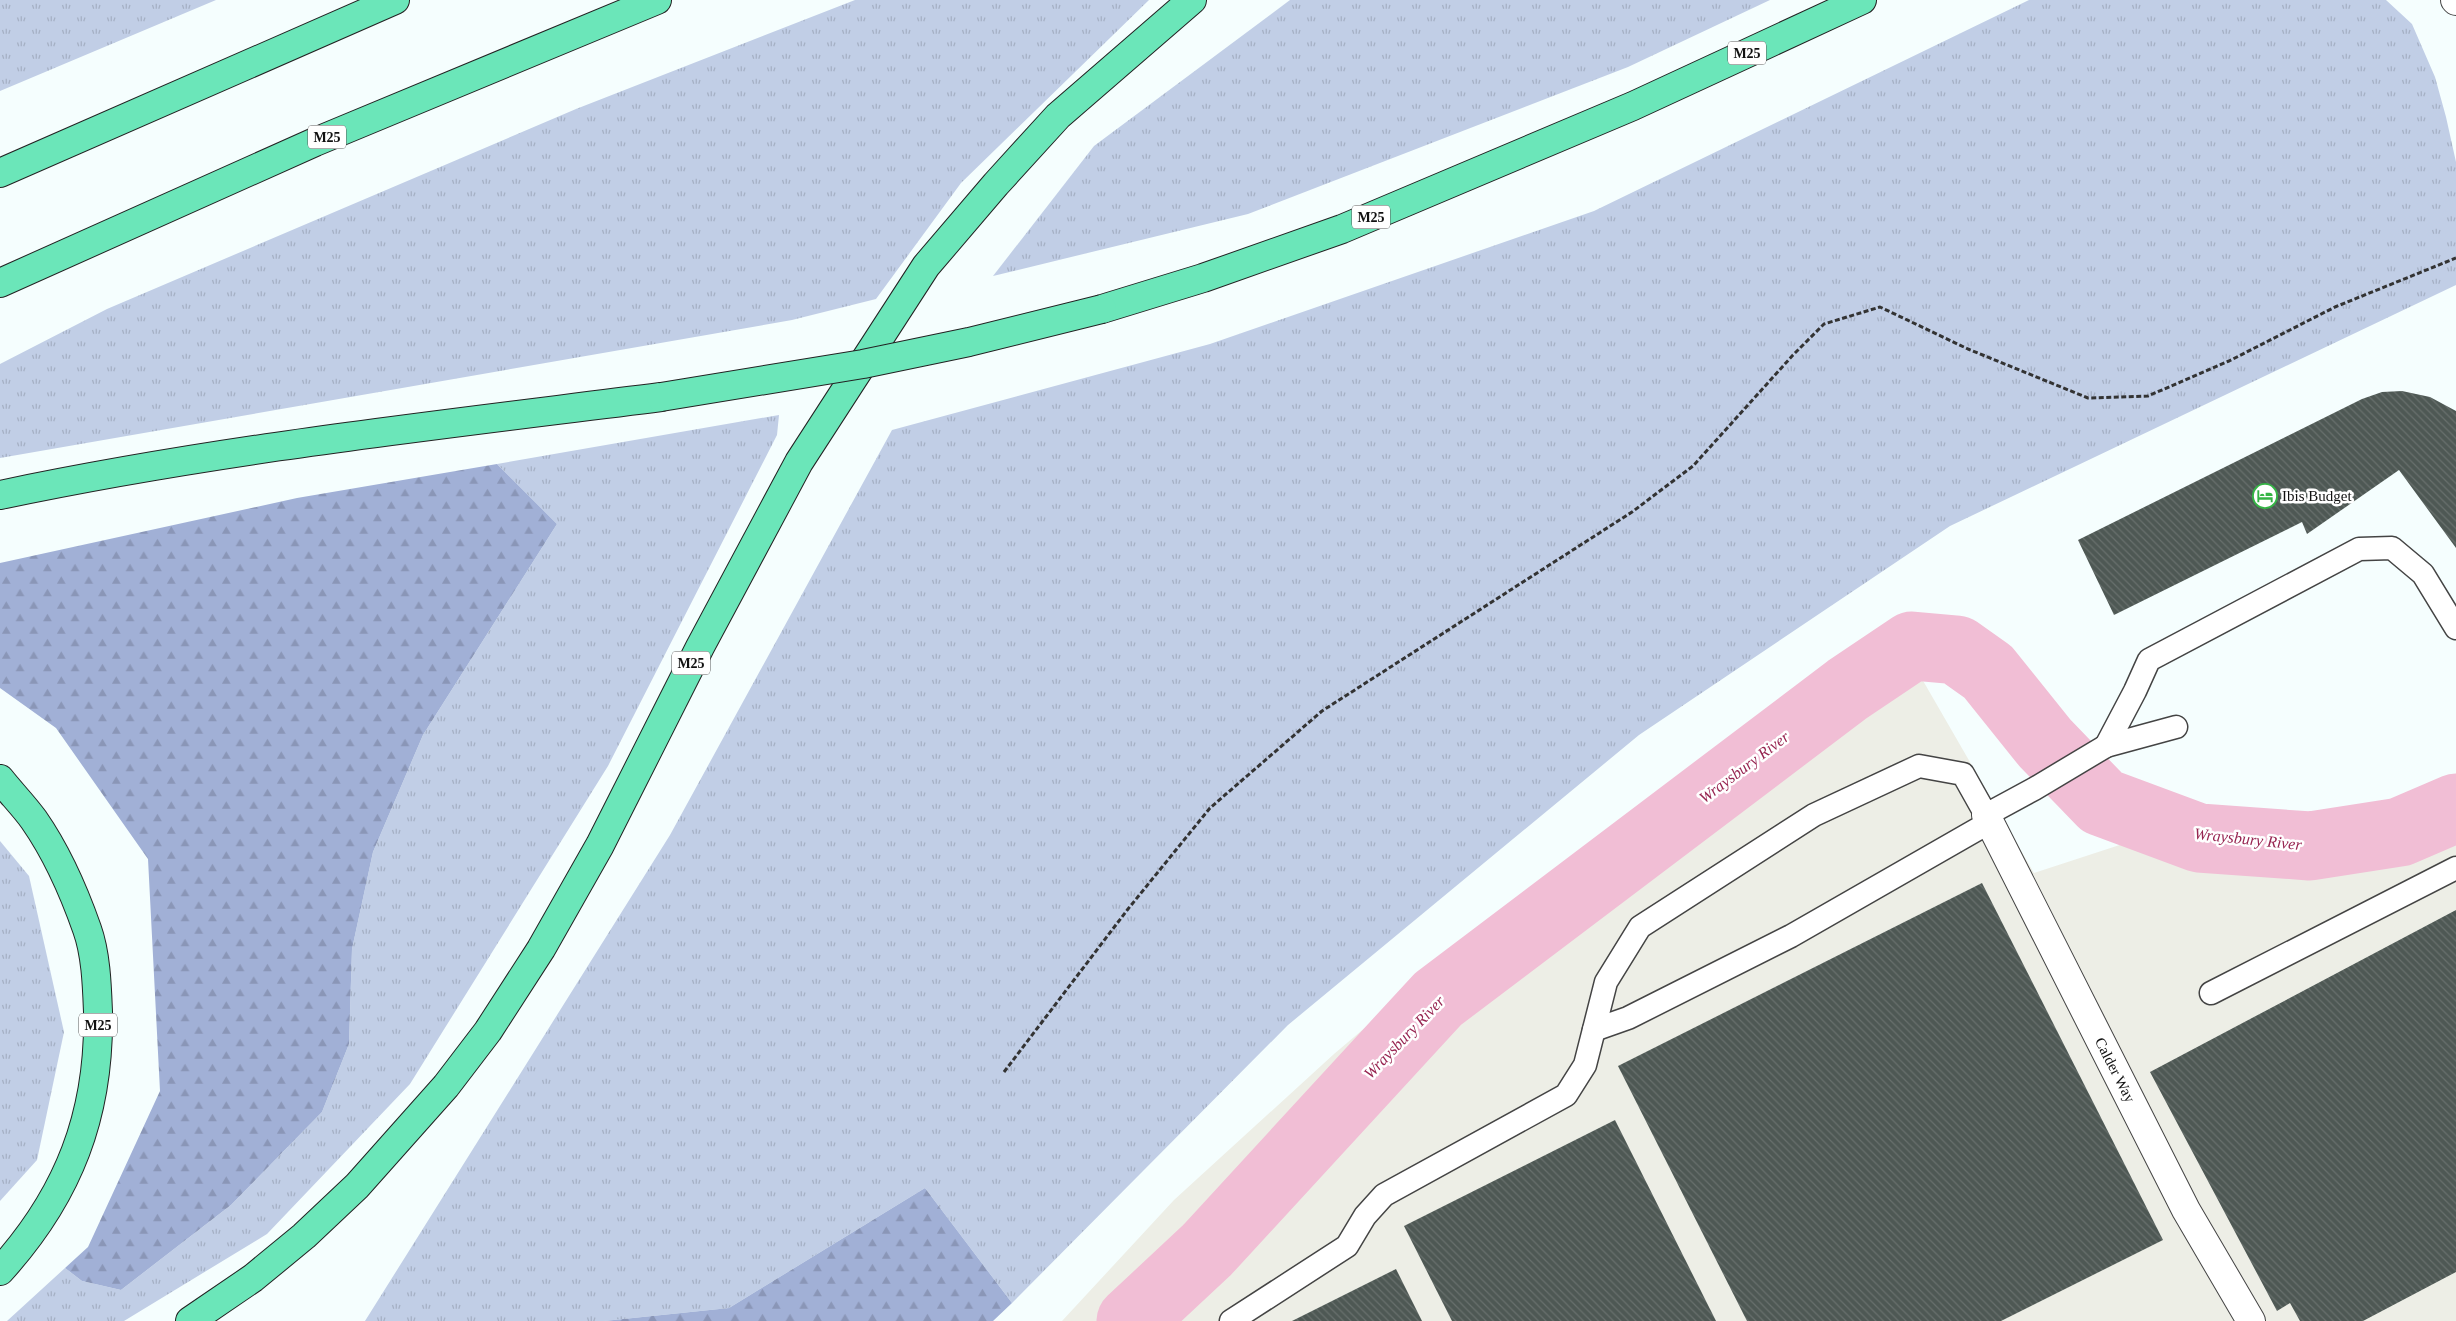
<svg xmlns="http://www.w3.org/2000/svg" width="2456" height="1321" font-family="Georgia,serif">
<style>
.industrial{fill:#edeee6}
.grass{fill:url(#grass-tufts)}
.forest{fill:url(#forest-firs)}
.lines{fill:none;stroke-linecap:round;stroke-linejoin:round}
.river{stroke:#f1bed5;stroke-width:69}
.building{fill:url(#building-back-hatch)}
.service-casing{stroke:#444;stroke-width:25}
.minor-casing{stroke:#444;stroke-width:30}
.tertiary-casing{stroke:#444;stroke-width:30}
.motorway-casing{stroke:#222;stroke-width:30}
.path{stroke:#333;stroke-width:3;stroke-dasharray:5 2.5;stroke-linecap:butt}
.service{stroke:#fff;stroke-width:22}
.minor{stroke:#fff;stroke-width:28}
.tertiary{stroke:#fff;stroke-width:28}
.motorway{stroke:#6be6b9;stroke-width:28}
.motorway-bridge-casing{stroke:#222;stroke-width:30;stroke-linecap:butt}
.motorway-bridge{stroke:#6be6b9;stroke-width:28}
.labels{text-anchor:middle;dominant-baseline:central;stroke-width:5;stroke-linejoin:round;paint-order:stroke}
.shield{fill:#fff;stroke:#585858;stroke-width:1}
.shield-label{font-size:14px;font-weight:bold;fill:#111}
.poi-label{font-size:15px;fill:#111;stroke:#fff;text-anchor:start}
.street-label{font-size:15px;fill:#111;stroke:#fff}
.water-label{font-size:16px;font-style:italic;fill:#972551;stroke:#fff}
</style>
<defs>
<pattern id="grass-tufts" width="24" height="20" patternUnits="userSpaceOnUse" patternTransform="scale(1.25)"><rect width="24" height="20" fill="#c1cee6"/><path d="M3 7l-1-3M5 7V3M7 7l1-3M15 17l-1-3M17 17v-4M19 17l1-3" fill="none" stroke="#a5b0c4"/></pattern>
<pattern id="forest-firs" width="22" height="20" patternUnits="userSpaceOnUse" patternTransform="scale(1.25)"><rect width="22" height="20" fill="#a1b0d6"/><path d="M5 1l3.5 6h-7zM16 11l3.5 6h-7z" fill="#8a96b7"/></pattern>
<pattern id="building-back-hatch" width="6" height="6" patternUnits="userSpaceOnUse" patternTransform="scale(1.25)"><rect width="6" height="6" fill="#4e5854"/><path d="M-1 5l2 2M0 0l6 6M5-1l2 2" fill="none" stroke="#68706d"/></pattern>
</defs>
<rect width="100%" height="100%" fill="#f5fefe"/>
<polygon class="industrial" points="1892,627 2034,873 2190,822 2255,829 2333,829 2376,818 2456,775 2456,1321 1062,1321 1174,1200 1334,1054 1518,898 1715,752"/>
<g class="grass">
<polygon points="0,0 216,0 0,91"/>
<polygon points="855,0 1149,0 961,183 876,299 792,320 0,458 0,364 107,309 576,109"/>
<polygon points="1290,0 1770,0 1628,67 1248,214 993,276 1094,146"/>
<polygon points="2029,0 2386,0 2412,24 2435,77 2446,117 2456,162 2456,285 1950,526 1639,735 1288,1025 1012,1303 925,1188 729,1308 604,1321 365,1321 670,835 892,430 1210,344 1594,211"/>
<polygon points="779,415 777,435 608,766 410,1084 267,1234 124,1321 7,1321 65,1268 82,1281 121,1290 231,1205 322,1112 349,1044 352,949 373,852 423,735 557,524 497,464"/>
<polygon points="0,841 29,876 64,1032 37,1160 0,1201"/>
</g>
<g class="forest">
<polygon points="497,464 557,524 423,735 373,852 352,949 349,1044 322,1112 231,1205 121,1290 82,1281 65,1268 88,1247 160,1091 148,859 56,728 0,688 0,563 297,498"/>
<polygon points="925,1188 1012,1303 993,1321 604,1321 729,1308"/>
</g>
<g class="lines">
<polyline class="river" points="1131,1321 1207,1250 1438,999 1848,689 1912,646 1957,650 1988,672 2045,743 2102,802 2199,838 2310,846 2400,832 2456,808"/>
</g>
<g class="building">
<polygon points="2402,391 2430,397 2456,411 2456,548 2399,470 2307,534 2302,522 2114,615 2078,540 2362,399 2382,392"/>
<polygon points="1982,883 2163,1240 2001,1321 1747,1321 1618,1066"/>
<polygon points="2456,910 2456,1272 2363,1321 2300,1321 2290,1303 2277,1311 2150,1072"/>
<polygon points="1615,1120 1716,1321 1452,1321 1404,1226"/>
<polygon points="1396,1269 1422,1321 1292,1321"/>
</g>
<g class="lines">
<defs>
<g id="service">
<polyline points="2106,746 2135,691 2149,660 2359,549 2392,548 2423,574 2456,628"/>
<polyline points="2211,993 2456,868"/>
<polyline points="1594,1030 1628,1018 1791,936 1990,822"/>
<polyline points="1231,1321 1347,1246 1365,1216 1384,1195 1566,1095 1585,1065 1606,982 1640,927 1814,815 1919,766 1963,774 1986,815 2034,789 2106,746 2176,727"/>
</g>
<polyline id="minor" points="1986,815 2186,1210 2251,1321"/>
<polyline id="tertiary" points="2455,0 2456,1"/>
<g id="motorway">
<polyline points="0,173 395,0"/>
<polyline points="0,283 315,142 657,0"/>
<polyline points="1102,309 1203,278 1342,229 1633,106 1862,0"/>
<path d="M0,495C218,449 440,425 661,397"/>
<path d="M0,779C11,793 24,806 34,820C57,853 74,892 87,929C96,954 97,986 98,1012C100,1114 69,1195 0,1271"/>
<polyline points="190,1321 253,1278 304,1236 357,1186 446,1086 488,1031 541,949 600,845 700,647 799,462 926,266 996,184 1058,116 1192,0"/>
</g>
</defs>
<use href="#service" class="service-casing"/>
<use href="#minor" class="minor-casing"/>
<use href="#tertiary" class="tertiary-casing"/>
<use href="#motorway" class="motorway-casing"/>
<polyline class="path" points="1004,1072 1128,909 1210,808 1322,711 1632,512 1693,466 1793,355 1824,324 1880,307 1968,349 2088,398 2148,396 2229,361 2335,307 2456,258"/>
<use href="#service" class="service"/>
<use href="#minor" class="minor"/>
<use href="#tertiary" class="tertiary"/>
<use href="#motorway" class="motorway"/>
<defs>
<polyline id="motorway-bridge" points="661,397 863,364 969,342 1102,309"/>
</defs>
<use href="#motorway-bridge" class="motorway-bridge-casing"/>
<use href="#motorway-bridge" class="motorway-bridge"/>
</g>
<defs>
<symbol id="hotel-ring" viewBox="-11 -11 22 22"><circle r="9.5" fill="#fff" stroke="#35b445" stroke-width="1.5"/><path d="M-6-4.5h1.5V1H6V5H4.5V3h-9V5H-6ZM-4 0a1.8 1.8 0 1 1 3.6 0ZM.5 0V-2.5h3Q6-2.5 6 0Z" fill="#35b445"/></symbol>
</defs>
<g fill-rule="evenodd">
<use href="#hotel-ring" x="2251" y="482" width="28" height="28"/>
</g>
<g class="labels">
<g class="shield">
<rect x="1728" y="41.5" width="38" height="23" rx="4"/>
<rect x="308" y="125.5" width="38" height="23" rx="4"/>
<rect x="1352" y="205.5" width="38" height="23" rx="4"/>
<rect x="672" y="651.5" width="38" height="23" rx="4"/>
<rect x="79" y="1013.5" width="38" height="23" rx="4"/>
</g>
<g class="shield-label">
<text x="1747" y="53">M25</text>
<text x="327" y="137">M25</text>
<text x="1371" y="217">M25</text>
<text x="691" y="663">M25</text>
<text x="98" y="1025">M25</text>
</g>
<g class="poi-label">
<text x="2282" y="496">Ibis Budget</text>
</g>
<g class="street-label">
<text transform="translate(2115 1070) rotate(63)">Calder Way</text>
</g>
<g class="water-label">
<text transform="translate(1744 767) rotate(-37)">Wraysbury River</text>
<text transform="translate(2248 839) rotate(6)">Wraysbury River</text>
<text transform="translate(1404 1037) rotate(-46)">Wraysbury River</text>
</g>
</g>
</svg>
